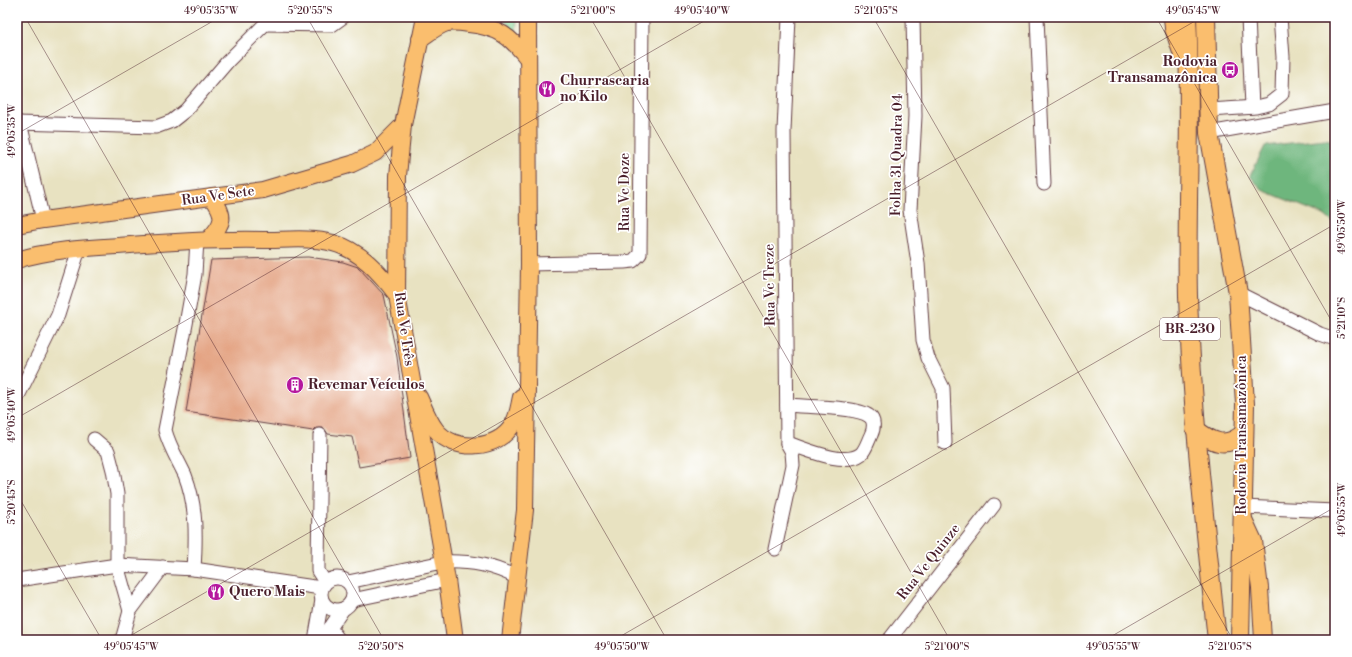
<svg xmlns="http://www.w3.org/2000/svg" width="1352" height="657" font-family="'Libre Bodoni',serif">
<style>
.green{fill:#88d593;stroke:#697a5f}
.forest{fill:#6eb67d;stroke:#5c6a54}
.building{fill:#e4a484}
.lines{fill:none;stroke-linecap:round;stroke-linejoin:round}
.minor-casing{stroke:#623c42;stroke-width:15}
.major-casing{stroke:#623c42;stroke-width:18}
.highway-casing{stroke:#623c42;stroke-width:20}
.minor{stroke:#fff;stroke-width:13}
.major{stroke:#fabe6e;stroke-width:16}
.highway{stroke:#fabe6e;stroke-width:18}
.ticks{fill:none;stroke:#4a1f2b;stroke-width:1;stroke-opacity:0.45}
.labels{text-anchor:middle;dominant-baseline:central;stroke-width:3.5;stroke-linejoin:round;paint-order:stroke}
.shield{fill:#fff;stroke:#80626b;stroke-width:1}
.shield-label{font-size:13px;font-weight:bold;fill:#4a1f2b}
.poi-label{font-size:14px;font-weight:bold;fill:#4a1f2b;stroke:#fff;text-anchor:start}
.street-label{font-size:14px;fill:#4a1f2b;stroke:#fff}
.neatline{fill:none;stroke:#4a1f2b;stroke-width:1.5}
.ticks-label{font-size:10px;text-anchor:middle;fill:#4a1f2b}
</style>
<rect width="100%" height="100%" fill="#fff"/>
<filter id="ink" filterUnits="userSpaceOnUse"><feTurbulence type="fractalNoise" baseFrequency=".025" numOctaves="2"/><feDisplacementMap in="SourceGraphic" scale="8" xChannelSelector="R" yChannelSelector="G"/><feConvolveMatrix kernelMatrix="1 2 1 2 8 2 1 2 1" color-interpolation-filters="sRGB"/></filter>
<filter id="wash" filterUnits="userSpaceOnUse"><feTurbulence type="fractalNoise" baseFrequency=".012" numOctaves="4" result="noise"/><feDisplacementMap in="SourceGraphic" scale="16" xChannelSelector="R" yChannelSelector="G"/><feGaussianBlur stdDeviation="0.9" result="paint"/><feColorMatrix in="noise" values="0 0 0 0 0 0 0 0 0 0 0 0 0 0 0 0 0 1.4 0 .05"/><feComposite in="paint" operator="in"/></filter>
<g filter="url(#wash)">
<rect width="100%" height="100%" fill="#e8e2c1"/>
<polygon class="green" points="454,17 517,17 516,33 506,22"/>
<polygon class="forest" points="1324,139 1335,141 1335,224 1324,215 1262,190 1250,176 1265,146"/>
<g id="blocks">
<polygon class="building" points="308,257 343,262 358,267 384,295 397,357 410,458 359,467 352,437 328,434 324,428 316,428 313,431 186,412 211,260"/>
</g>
</g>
<g filter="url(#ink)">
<use href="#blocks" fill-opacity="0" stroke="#623c42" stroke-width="1"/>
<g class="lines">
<defs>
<g id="minor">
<polyline points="913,17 915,116 910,210 918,263 923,340 928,358 943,388 945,443"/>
<polyline points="1037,17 1044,184"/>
<polyline points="1248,17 1252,107"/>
<polyline points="265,24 332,25 343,17"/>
<polyline points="1209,110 1256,107 1269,104 1282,94 1283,57 1280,17"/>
<polyline points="17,123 156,127 172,121 186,110 228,61 265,24 268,17"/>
<polyline points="20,123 43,220"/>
<polyline points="1209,133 1335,111"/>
<polyline points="529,264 624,262 633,261 640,254 642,17"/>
<polyline points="1238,293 1320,334 1335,339"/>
<polyline points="17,398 58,315 79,249"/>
<path d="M787,405C804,407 856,406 869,416C875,420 874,429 871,435C868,441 866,449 861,454C844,467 806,449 787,443"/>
<polyline points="320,435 318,564 318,571 325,582"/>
<polyline points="94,439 108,451 113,470 117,494 117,565 130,611"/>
<polyline points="1243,507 1335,511"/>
<polyline points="775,549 793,465 792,452 787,443 784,131 789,17"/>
<path d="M194,569C196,537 197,506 185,475C178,460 169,446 165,430L186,324L195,274L197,240"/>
<circle cx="337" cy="594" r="16"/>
<polyline points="17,580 117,565 194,569 321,588"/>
<path d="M348,582L443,562C472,561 492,565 518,578"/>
<polyline points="352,600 447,580"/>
<polyline points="330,628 339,640"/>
<polyline points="122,640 130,611 163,567"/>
<polyline points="315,640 322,600"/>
<polyline points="322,640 343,609"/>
<polyline points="889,640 994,505"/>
</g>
<g id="major">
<polyline points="425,17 403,125 398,176 397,295 447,580 455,640"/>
<path d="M420,39C428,34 437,26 447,23C453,22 462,23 469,24C498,27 510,36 528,59"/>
<polyline points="17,225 43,220 263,190 352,164 375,153 403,125"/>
<path d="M209,239C224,223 226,216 212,197"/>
<path d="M17,260C49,250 85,248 118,246C167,242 215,239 263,240C286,240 311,237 333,243C360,250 380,273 397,295"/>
<path d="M419,397C424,408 429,421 436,430C454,453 499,450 513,424C518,416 519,405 521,397"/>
<polyline points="1242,515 1254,541 1260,588 1263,640"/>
<polyline points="510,640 525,510 529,264 528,17"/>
</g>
<g id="highway">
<polyline points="1173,17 1174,28 1183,55"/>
<path d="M1187,17C1192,110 1186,203 1188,296C1192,411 1205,525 1217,640"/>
<polyline points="1206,17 1209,133 1238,293 1245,404 1240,640"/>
<path d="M1195,429C1213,443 1226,449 1244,433"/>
</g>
</defs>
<use href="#minor" class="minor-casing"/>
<use href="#major" class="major-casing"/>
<use href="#highway" class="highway-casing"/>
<use href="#minor" class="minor"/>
<use href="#major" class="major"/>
<use href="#highway" class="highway"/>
</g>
</g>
<path class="ticks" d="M25,17L384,640M307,17L667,640M590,17L950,640M873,17L1233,640M1156,17L1335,327M17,134L220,17M17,418L711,17M17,494L102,640M123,640L1202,17M614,640L1335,224M1105,640L1335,507"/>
<defs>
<symbol id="bus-disc" viewBox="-11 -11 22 22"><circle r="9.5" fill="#b5179e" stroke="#fff"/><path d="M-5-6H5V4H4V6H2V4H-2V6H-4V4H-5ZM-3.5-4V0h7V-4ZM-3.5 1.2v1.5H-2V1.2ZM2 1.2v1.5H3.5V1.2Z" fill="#fff"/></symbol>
<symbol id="restaurant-disc" viewBox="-11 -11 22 22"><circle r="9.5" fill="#b5179e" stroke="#fff"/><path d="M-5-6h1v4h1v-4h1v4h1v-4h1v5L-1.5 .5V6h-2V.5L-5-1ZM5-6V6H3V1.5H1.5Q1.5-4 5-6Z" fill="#fff"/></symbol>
<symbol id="building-disc" viewBox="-11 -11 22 22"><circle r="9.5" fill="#b5179e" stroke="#fff"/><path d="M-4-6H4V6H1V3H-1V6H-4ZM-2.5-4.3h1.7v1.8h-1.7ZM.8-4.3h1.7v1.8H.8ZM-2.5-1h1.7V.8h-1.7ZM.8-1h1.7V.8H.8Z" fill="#fff"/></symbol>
</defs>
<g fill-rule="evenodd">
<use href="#bus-disc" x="1220" y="60" width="20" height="20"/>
<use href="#restaurant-disc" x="537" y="79" width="20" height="20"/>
<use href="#building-disc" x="285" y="375" width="20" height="20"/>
<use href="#restaurant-disc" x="206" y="582" width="20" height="20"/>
</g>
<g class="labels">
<rect class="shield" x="1160" y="318" width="60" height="22" rx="3"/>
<g class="shield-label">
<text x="1190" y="329">BR-230</text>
</g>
<g class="poi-label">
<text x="1217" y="62" text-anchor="end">Rodovia<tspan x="1217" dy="16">Transamazônica</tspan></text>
<text x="560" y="81">Churrascaria<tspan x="560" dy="16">no Kilo</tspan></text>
<text x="308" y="385">Revemar Veículos</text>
<text x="229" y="592">Quero Mais</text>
</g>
<g class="street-label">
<text transform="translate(897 155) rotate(-89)">Folha 31 Quadra 04</text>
<text transform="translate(625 192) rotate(-90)">Rua Vc Doze</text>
<text transform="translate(218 196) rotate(-8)">Rua Ve Sete</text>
<text transform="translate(770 285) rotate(-91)">Rua Vc Treze</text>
<text transform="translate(404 329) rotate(82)">Rua Ve Três</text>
<text transform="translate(1242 435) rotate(-90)">Rodovia Transamazônica</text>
<text transform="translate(929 562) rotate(-52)">Rua Vc Quinze</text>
</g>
</g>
<rect width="1352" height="657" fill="none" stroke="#fff" stroke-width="44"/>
<rect x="22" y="22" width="1308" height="613" class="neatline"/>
<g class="ticks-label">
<text x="211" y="14">49°05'35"W</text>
<text x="310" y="14">5°20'55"S</text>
<text x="593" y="14">5°21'00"S</text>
<text x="702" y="14">49°05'40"W</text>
<text x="876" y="14">5°21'05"S</text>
<text x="1193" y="14">49°05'45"W</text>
<text transform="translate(11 131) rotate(-90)" y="4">49°05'35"W</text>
<text transform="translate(1341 227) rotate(-90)" y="4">49°05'50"W</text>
<text transform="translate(1341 318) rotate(-90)" y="4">5°21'10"S</text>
<text transform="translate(11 415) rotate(-90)" y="4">49°05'40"W</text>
<text transform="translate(11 502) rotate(-90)" y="4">5°20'45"S</text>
<text transform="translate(1341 510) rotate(-90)" y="4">49°05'55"W</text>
<text x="131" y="650">49°05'45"W</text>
<text x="381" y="650">5°20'50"S</text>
<text x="622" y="650">49°05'50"W</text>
<text x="947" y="650">5°21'00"S</text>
<text x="1113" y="650">49°05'55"W</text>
<text x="1230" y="650">5°21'05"S</text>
</g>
</svg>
